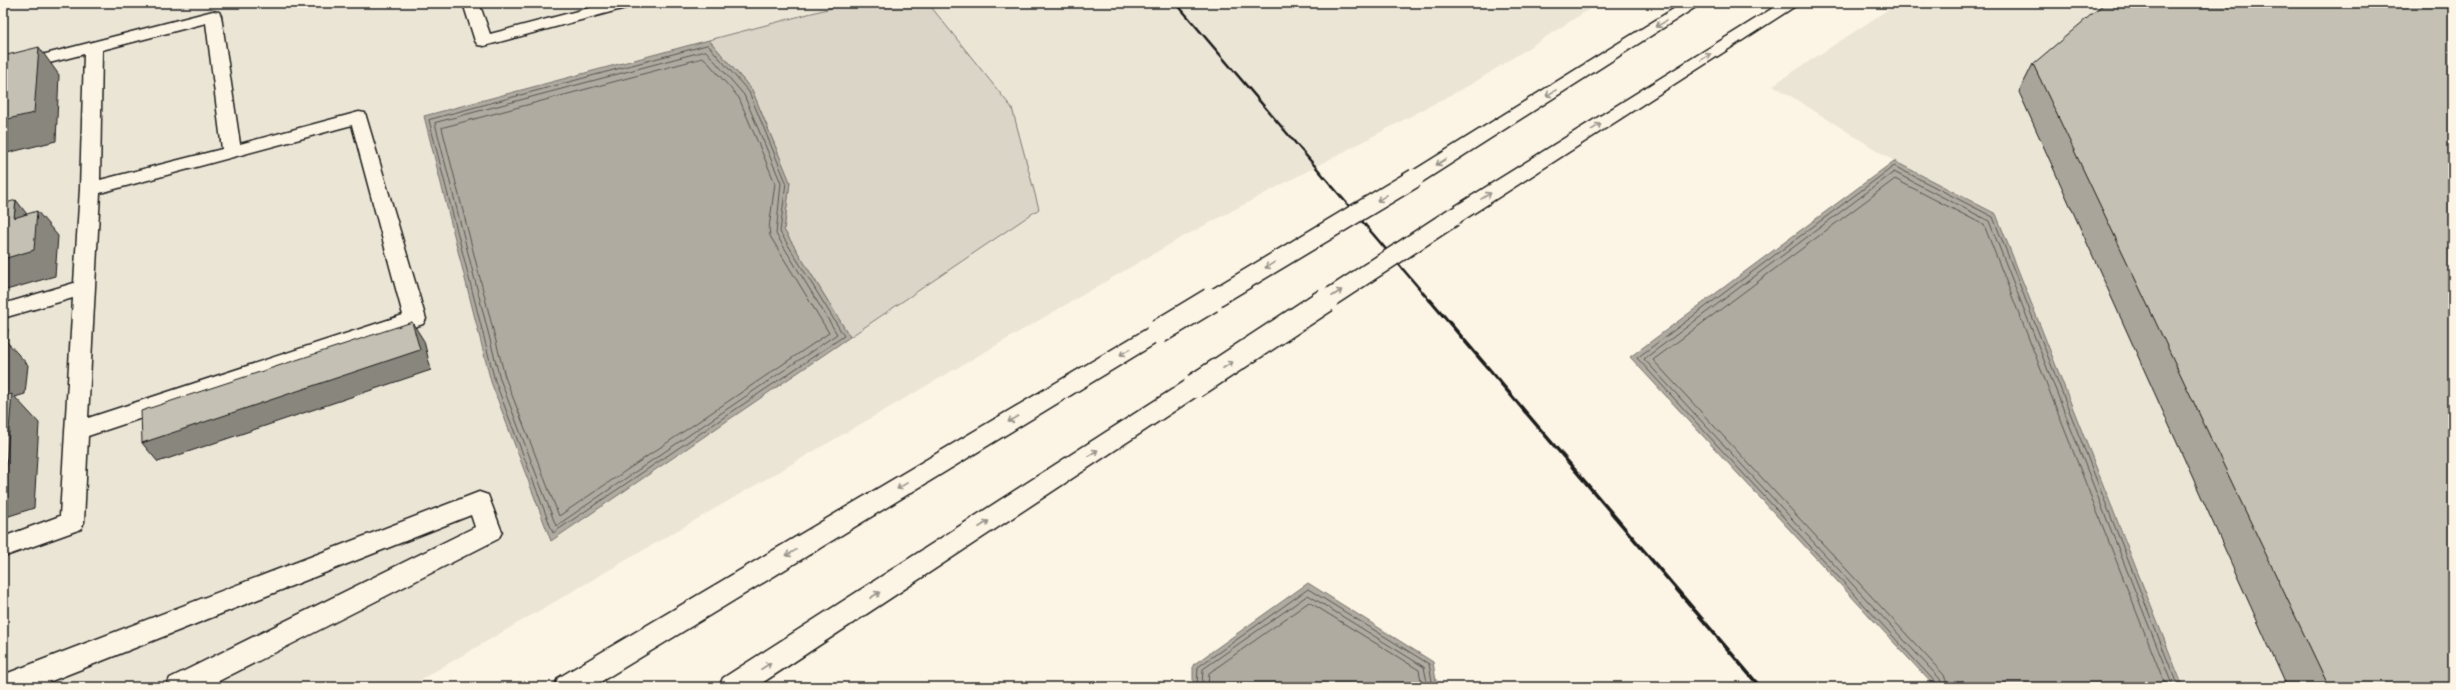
<svg xmlns="http://www.w3.org/2000/svg" width="2456" height="690" font-family="Dekko,sans-serif">
<style>
.built{fill:#ebe5d6}
.green{fill:#dbd5c8;stroke:#7c7872}
.water{fill:#b0aba1;stroke:#75726c}
.lines{fill:none;stroke-linecap:round;stroke-linejoin:round}
.shore{stroke:#575551;stroke-width:1}
.minor-casing{stroke:#1c1c1c;stroke-width:3}
.major-casing{stroke:#1c1c1c;stroke-width:3}
.minor{fill:#fcf5e5;fill-rule:evenodd}
.major{fill:#fcf5e5;fill-rule:evenodd}
.rail-far1{stroke:#1c1c1c;stroke-width:2.5}
.rail{stroke:#1c1c1c;stroke-width:3.5}
.major-bridge-far1-casing{stroke:#1c1c1c;stroke-width:21;stroke-linecap:butt}
.major-bridge-casing{stroke:#1c1c1c;stroke-width:27;stroke-linecap:butt}
.major-bridge-far1{stroke:#fcf5e5;stroke-width:18}
.major-bridge{stroke:#fcf5e5;stroke-width:24}
.wall{fill:#a9a59a;stroke:#1c1c1c}
.shaded-wall{fill:#89867d;stroke:#1c1c1c}
.building{fill:#c4c0b3;stroke:#1c1c1c}
.oneway{stroke:#97938b}
</style>
<rect width="100%" height="100%" fill="#fcf5e5"/>
<filter id="ink" filterUnits="userSpaceOnUse"><feTurbulence type="fractalNoise" baseFrequency=".025" numOctaves="2"/><feDisplacementMap in="SourceGraphic" scale="8" xChannelSelector="R" yChannelSelector="G"/><feConvolveMatrix kernelMatrix="1 2 1 2 8 2 1 2 1" color-interpolation-filters="sRGB"/></filter>
<g filter="url(#ink)">
<g class="built">
<polygon points="3,3 850,3 424,116 491,382 551,540 1039,209 1012,108 928,3 1599,3 1475,82 1179,239 408,687 3,687"/>
<polygon points="1898,3 2453,3 2453,687 2183,687 1996,214 1894,161 1773,85"/>
</g>
<polygon class="green" points="850,3 928,3 1012,108 1039,209 850,337 784,230 790,182 752,90 709,40"/>
<g class="water">
<polygon points="709,40 752,90 790,182 784,230 850,337 551,541 491,382 424,116"/>
<polygon points="1894,161 1996,214 2183,687 1935,687 1630,357"/>
<polygon points="1308,583 1433,662 1437,687 1193,687 1193,665"/>
</g>
<g class="lines">
<g class="shore">
<polygon points="708,45 749,92 786,182 780,232 844,336 553,533 495,381 429,120"/>
<polygon points="706,51 744,95 781,183 776,234 837,334 556,526 500,379 435,123"/>
<polygon points="704,58 739,98 775,183 769,228 770,236 829,333 559,516 505,377 442,128"/>
<polyline points="1197,687 1198,667 1308,589 1429,664 1433,687"/>
<polyline points="1202,687 1203,669 1308,595 1424,667 1428,687"/>
<polyline points="1208,687 1209,673 1309,602 1419,670 1422,687"/>
<polyline points="1937,687 1936,683 1637,358 1894,166 1993,217 2178,687"/>
<polyline points="1942,687 1940,679 1644,359 1894,172 1989,221 2173,687"/>
<polyline points="1948,687 1944,675 1653,360 1895,179 1984,225 2166,687"/>
</g>
<defs>
<g id="minor">
<polygon points="463,3 479,3 490,34 608,3 635,3 633,6 484,46 478,45 475,41"/>
<path d="M213,11L219,12L221,16L240,144L359,112L365,113L426,319L423,324L88,436L84,522L81,529L3,557V537L60,516L73,298L3,318V304L74,283L80,189L84,54L3,75V65ZM206,23L222,149L100,180L102,50ZM352,125L403,315L88,418L100,193Z"/>
<polygon points="479,492 488,495 502,532 498,539 207,687 166,687 170,678 475,527 471,515 36,687 3,687 3,675"/>
</g>
<g id="major">
<polygon points="1683,3 1702,3 1422,182 1415,184 1408,182 1405,178 1408,174"/>
<polygon points="1781,3 1800,3 1460,222 1453,223 1446,222 1443,217 1446,212"/>
<polygon points="1158,324 1166,327 1169,332 1166,337 592,687 554,687 558,678 1150,327"/>
<polygon points="1195,378 1203,380 1206,386 1203,392 756,687 719,687 723,678 1187,380"/>
</g>
</defs>
<use href="#minor" class="minor-casing"/>
<use href="#major" class="major-casing"/>
<use href="#minor" class="minor"/>
<use href="#major" class="major"/>
<polyline class="rail-far1" points="1176,3 1430,301"/>
<polyline class="rail" points="1430,300 1760,687"/>
<defs>
<g id="major-bridge-far1">
<polyline points="1210,301 1415,178"/>
<polyline points="1325,301 1453,217"/>
</g>
<g id="major-bridge">
<polyline points="1158,332 1211,300"/>
<polyline points="1195,386 1326,300"/>
</g>
</defs>
<use href="#major-bridge-far1" class="major-bridge-far1-casing"/>
<use href="#major-bridge" class="major-bridge-casing"/>
<use href="#major-bridge-far1" class="major-bridge-far1"/>
<use href="#major-bridge" class="major-bridge"/>
</g>
<polygon class="wall" points="2033,64 2453,687 2287,687 2019,92"/>
<g class="shaded-wall">
<polygon points="39,47 59,75 56,141 7,153 3,148 3,120"/>
<polygon points="16,200 36,226 14,218"/>
<polygon points="37,211 58,236 55,276 3,291 3,259"/>
<polygon points="412,322 424,341 431,370 158,462 142,443"/>
<polygon points="3,323 8,329 7,342 28,365 25,394 15,397 39,423 34,508 3,518"/>
</g>
<g class="building">
<polygon points="2105,3 2453,3 2453,687 2329,687 2033,64"/>
<polygon points="39,47 34,113 3,120 3,56"/>
<polygon points="16,200 14,218 37,211 34,250 3,259 3,204"/>
<polygon points="412,322 420,350 142,443 141,411"/>
<polygon points="12,394 5,479 3,479 3,396"/>
</g>
<defs><path id="oneway-shaft" d="M-6 0H5M1.5-3L5.5 0L1.5 3" fill="none" stroke-width="1.6" stroke-linecap="round" stroke-linejoin="round"/></defs>
<g class="oneway">
<use href="#oneway-shaft" transform="translate(1661 24) rotate(148)"/>
<use href="#oneway-shaft" transform="translate(1706 57) rotate(-32)"/>
<use href="#oneway-shaft" transform="translate(1551 93) rotate(148)"/>
<use href="#oneway-shaft" transform="translate(1596 127) rotate(-32)"/>
<use href="#oneway-shaft" transform="translate(1441 162) rotate(148)"/>
<use href="#oneway-shaft" transform="translate(1486 196) rotate(-32)"/>
<use href="#oneway-shaft" transform="translate(1382 198) rotate(149)"/>
<use href="#oneway-shaft" transform="translate(1270 265) rotate(149)"/>
<use href="#oneway-shaft" transform="translate(1337 293) rotate(-33)"/>
<use href="#oneway-shaft" transform="translate(1125 352) rotate(149)"/>
<use href="#oneway-shaft" transform="translate(1228 365) rotate(-33)"/>
<use href="#oneway-shaft" transform="translate(1013 419) rotate(149)"/>
<use href="#oneway-shaft" transform="translate(1093 453) rotate(-33)"/>
<use href="#oneway-shaft" transform="translate(902 486) rotate(149)"/>
<use href="#oneway-shaft" transform="translate(984 524) rotate(-33)"/>
<use href="#oneway-shaft" transform="translate(791 553) rotate(149)"/>
<use href="#oneway-shaft" transform="translate(875 595) rotate(-33)"/>
<use href="#oneway-shaft" transform="translate(766 666) rotate(-33)"/>
</g>
</g>
<rect width="2456" height="690" fill="none" stroke="#fcf5e5" stroke-width="16"/>
<rect x="8" y="8" width="2440" height="674" fill="none" stroke="#1c1c1c" stroke-width="1.5" filter="url(#ink)"/>
</svg>
